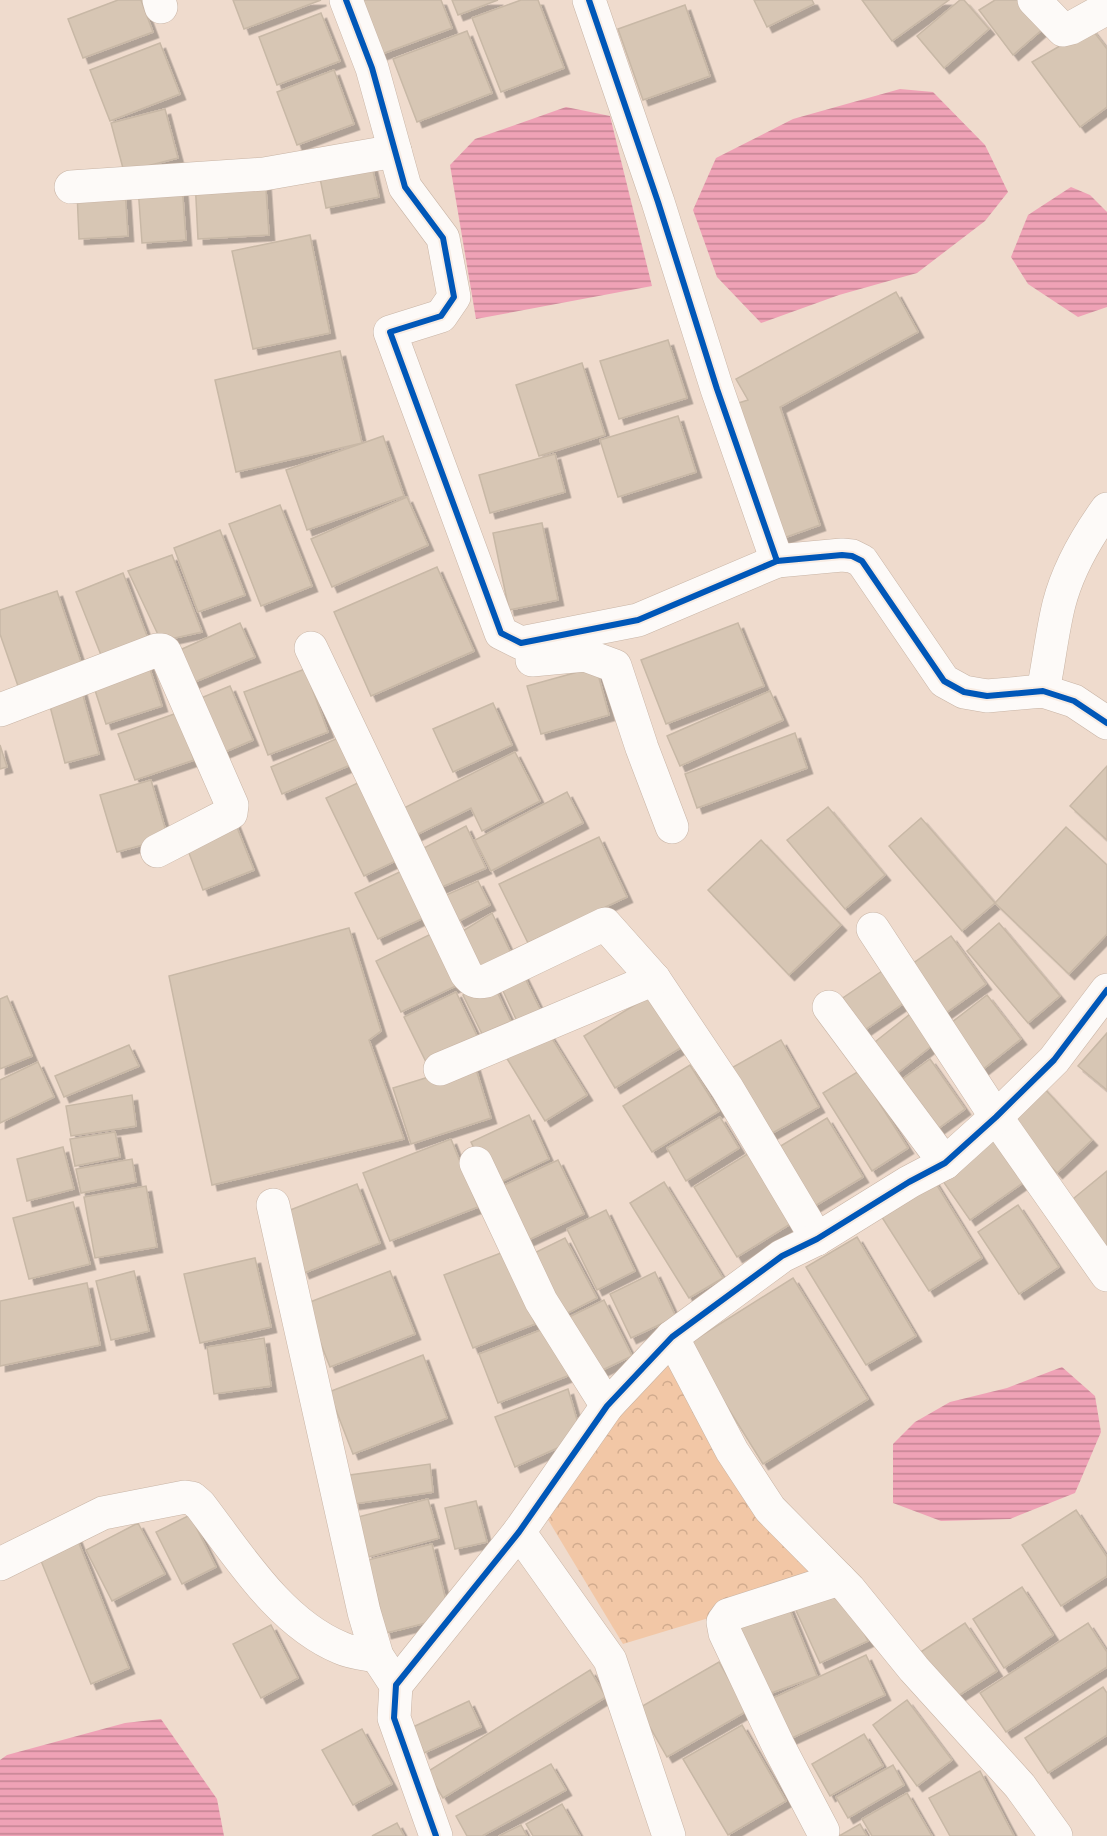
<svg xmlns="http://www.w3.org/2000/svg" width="1107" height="1836" font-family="'IBM Plex Sans',sans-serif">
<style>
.park{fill:url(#park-crowns)}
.water{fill:url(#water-rules)}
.building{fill:#d7c6b4;stroke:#c8b8a6;stroke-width:1.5;filter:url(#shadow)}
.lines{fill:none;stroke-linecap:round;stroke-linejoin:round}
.minor-casing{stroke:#c8b4a5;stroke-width:34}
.minor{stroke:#fdfaf8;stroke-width:33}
.cycleway-casing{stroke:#f8ece3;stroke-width:10}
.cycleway{stroke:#0057b8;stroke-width:6}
</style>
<defs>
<pattern id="park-crowns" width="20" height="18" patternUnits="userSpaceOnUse" patternTransform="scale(1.5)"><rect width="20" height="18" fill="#f2c7a6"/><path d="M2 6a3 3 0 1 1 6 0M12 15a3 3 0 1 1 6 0" fill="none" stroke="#d1ab8e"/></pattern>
<pattern id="water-rules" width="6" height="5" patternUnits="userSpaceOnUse" patternTransform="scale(1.5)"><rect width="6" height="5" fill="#efa2b6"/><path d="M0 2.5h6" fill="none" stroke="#c48493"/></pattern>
<filter id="shadow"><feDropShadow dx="5.5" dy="5.5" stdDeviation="0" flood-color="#0004"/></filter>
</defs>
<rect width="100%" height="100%" fill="#efdbcd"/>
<polygon class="park" points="672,1355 828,1582 623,1644 547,1518 630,1396"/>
<g class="water">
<polygon points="900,89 933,92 985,145 1008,192 985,221 917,273 839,295 761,323 717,277 693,210 716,158 793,119"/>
<polygon points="566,107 610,116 652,286 476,319 450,165 475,139"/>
<polygon points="1071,187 1090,195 1107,212 1107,307 1078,317 1028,284 1011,257 1028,215"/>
<polygon points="1062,1367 1095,1396 1101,1432 1075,1493 1010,1519 941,1521 893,1503 893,1444 915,1422 950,1402 1007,1388"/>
<polygon points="161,1719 217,1799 224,1836 0,1836 0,1760 7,1755 125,1723"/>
</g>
<g class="building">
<polygon points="118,0 141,0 153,32 83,58 68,19"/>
<polygon points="233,0 321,0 244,29"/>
<polygon points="358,0 441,0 452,28 379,55"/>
<polygon points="452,0 498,0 458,15"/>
<polygon points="521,0 538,0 564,68 501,92 472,18"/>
<polygon points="754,0 812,0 814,4 767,27"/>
<polygon points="862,0 949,0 892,41"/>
<polygon points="960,0 964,0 989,29 944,68 917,36"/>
<polygon points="995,0 1031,0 1052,21 1013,55 979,10"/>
<polygon points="685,5 710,76 643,100 618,29"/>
<polygon points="321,13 340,61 277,85 259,37"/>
<polygon points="1091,28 1107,49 1107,107 1080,127 1032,62"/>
<polygon points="467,31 492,93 417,122 393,59"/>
<polygon points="160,43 180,94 110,121 90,70"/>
<polygon points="334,70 354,124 297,145 277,92"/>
<polygon points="165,109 178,158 124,172 111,123"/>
<polygon points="370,158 379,197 326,208 318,168"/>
<polygon points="265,175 269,235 198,239 195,179"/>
<polygon points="182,184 186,240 142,243 138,187"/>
<polygon points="125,189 128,236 79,239 77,192"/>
<polygon points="310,235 330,333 253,349 232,251"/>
<polygon points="896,292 918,332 780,407 820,525 778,540 732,405 748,400 736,379"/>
<polygon points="668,340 687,398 619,419 600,361"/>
<polygon points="340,351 362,443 236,472 215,380"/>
<polygon points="582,363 605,435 539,456 516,385"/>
<polygon points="678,416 696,472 618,497 600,440"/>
<polygon points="383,436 404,496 307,530 286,470"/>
<polygon points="555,454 565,492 490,513 479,475"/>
<polygon points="407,497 428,545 332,587 311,539"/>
<polygon points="280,505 312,586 261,606 229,524"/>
<polygon points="542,523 558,600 509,610 493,533"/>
<polygon points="220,530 245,595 198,612 174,548"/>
<polygon points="172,555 202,632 161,641 128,571"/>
<polygon points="437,567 474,651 371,696 334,612"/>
<polygon points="123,573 149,641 103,660 76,592"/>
<polygon points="57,591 82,665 18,686 0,634 0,610"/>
<polygon points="240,623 255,657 185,686 171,654"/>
<polygon points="738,623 764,686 666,724 641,660"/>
<polygon points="147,660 162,706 106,724 91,678"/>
<polygon points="596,667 609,715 541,734 527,686"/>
<polygon points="305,669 328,732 268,755 244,692"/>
<polygon points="79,681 99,754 65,763 47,695"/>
<polygon points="230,686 253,740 213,757 189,703"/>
<polygon points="770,691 783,720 680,766 667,736"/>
<polygon points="493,703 512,745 453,772 433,729"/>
<polygon points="177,713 194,760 135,780 118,734"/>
<polygon points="795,733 807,768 697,808 685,774"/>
<polygon points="343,736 355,763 282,794 271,767"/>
<polygon points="0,745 7,767 0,769"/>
<polygon points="515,752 540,801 482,831 471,808 414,836 400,810"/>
<polygon points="1107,766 1107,840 1070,806"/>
<polygon points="151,780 168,838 117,852 100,795"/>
<polygon points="364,780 402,858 364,876 326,798"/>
<polygon points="567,792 583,823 491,871 475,840"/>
<polygon points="828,807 885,875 845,909 787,840"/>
<polygon points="921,818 995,903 962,931 889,846"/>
<polygon points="234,820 254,870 203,890 184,840"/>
<polygon points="466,826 486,868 435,890 418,851"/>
<polygon points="1066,827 1107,865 1107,934 1069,974 995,903"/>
<polygon points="599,837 627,897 528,943 499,884"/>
<polygon points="761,840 841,925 789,975 708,890"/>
<polygon points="406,869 428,916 378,939 355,893"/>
<polygon points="478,881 490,905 459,921 444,896"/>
<polygon points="492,913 512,955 478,969 461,932"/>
<polygon points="999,923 1060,996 1028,1023 967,951"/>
<polygon points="349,928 381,1031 369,1040 404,1139 212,1185 169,976"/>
<polygon points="433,933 458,985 401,1012 376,961"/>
<polygon points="951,936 986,984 943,1015 908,967"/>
<polygon points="885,969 907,1001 859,1034 837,1002"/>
<polygon points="521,970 546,1021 522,1032 498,980"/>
<polygon points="492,981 514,1028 486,1042 463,995"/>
<polygon points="456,992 480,1042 428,1066 404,1017"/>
<polygon points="651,995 682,1047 615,1088 584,1036"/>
<polygon points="987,995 1021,1039 982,1070 947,1026"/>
<polygon points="7,996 32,1056 0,1069 0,999"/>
<polygon points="919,1007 943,1037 890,1079 866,1049"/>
<polygon points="548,1032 587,1095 545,1121 506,1057"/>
<polygon points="1107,1033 1107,1090 1078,1066"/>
<polygon points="781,1040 819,1107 767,1136 728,1070"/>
<polygon points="129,1045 139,1066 64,1097 55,1076"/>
<polygon points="930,1059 965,1109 928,1136 893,1086"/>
<polygon points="38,1062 54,1097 0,1123 0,1080"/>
<polygon points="474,1063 491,1118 411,1144 393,1088"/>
<polygon points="690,1065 719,1111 652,1152 623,1106"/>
<polygon points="859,1071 908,1148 872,1171 823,1093"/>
<polygon points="1041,1085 1092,1140 1057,1173 1006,1118"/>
<polygon points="132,1095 136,1126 71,1136 66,1106"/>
<polygon points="529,1115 549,1159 492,1186 471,1142"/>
<polygon points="720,1117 739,1148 686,1181 667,1148"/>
<polygon points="827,1118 863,1177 810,1209 774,1150"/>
<polygon points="115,1132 120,1157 75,1166 70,1139"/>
<polygon points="995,1134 1027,1180 970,1220 938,1174"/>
<polygon points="451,1139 478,1207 390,1241 363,1173"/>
<polygon points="63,1147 74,1189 27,1201 17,1159"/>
<polygon points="749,1153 792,1223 737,1257 694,1187"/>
<polygon points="132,1159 136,1182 81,1193 76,1169"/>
<polygon points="558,1160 584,1214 524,1242 498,1188"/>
<polygon points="1107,1171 1107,1249 1068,1203"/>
<polygon points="930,1174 982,1258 929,1291 876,1208"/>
<polygon points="664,1182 723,1278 689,1298 630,1203"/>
<polygon points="357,1184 380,1243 304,1273 280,1214"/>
<polygon points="146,1186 157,1247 95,1258 84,1197"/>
<polygon points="73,1202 90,1264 29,1279 13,1218"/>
<polygon points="1018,1205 1059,1267 1019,1294 978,1232"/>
<polygon points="606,1210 635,1271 597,1290 567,1229"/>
<polygon points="857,1237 916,1336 866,1365 806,1267"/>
<polygon points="565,1238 597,1298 556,1319 524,1258"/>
<polygon points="506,1251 535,1324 473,1348 444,1275"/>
<polygon points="255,1258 271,1327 200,1343 184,1274"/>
<polygon points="134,1271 149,1331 111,1340 96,1281"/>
<polygon points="390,1271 415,1334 330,1367 305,1304"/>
<polygon points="655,1272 676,1317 631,1338 610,1294"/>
<polygon points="793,1278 868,1399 763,1464 688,1344"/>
<polygon points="87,1283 100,1345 0,1366 0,1301"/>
<polygon points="604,1300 632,1356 594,1374 567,1318"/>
<polygon points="551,1326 570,1375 498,1403 479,1354"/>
<polygon points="264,1338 271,1386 214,1394 207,1347"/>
<polygon points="423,1355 447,1418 353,1454 329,1392"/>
<polygon points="568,1389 582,1437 515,1467 495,1417"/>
<polygon points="430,1464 433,1492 354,1504 350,1475"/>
<polygon points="428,1499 439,1538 368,1557 358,1517"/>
<polygon points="476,1501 487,1542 455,1549 445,1508"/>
<polygon points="1076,1510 1107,1557 1107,1576 1061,1606 1022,1545"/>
<polygon points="190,1515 216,1567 182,1584 156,1532"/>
<polygon points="138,1523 165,1574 112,1601 86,1550"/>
<polygon points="76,1536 129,1668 91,1684 37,1551"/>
<polygon points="432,1544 450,1617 386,1633 368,1560"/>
<polygon points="840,1584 868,1641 820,1663 794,1606"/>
<polygon points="1022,1587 1053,1635 1004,1668 973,1619"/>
<polygon points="788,1605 817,1676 766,1695 738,1625"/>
<polygon points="965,1623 997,1671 947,1703 916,1655"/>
<polygon points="1088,1623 1107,1652 1107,1667 1006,1732 980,1693"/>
<polygon points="271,1625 298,1678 261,1698 233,1644"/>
<polygon points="866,1655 885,1695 781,1743 762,1703"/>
<polygon points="719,1662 747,1711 667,1757 639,1708"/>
<polygon points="590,1670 606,1697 443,1798 427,1772"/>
<polygon points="1103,1687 1107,1693 1107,1735 1048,1773 1025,1738"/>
<polygon points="907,1700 952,1760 917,1786 873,1725"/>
<polygon points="469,1701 481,1727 424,1753 413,1727"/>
<polygon points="742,1725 786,1801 728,1835 683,1759"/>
<polygon points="362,1729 392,1784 353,1805 322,1750"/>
<polygon points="864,1734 883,1766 830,1796 812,1764"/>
<polygon points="551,1764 566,1790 482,1836 467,1836 456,1816"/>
<polygon points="893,1765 904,1785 848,1818 836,1797"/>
<polygon points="980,1771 1014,1836 950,1836 929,1798"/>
<polygon points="907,1793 932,1836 872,1836 862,1819"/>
<polygon points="562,1804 580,1836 533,1836 526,1824"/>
<polygon points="397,1823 404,1836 372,1836"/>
<polygon points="860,1824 867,1836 839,1836"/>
<polygon points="521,1825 527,1836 499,1836"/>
</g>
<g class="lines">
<defs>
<g id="minor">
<polyline points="159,0 161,7"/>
<polyline points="346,0 372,68 405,187 443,238 454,297 441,316 390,332 501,633 521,643 638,620 777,561"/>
<polyline points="589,0 658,202 717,389 777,561 842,555 852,556 862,561 944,681 964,692 987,696 1043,691 1074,701 1107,723"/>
<polyline points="1034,0 1063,30 1071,28 1107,8"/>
<polyline points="71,187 264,174 395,151"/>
<path d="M311,648L466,973C472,981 476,983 486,981L605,924L654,979L727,1088L817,1239"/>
<polyline points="532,660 585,655 615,666 642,748 672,827"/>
<path d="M1043,691C1049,662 1052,632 1059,604C1068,569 1086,538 1107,509"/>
<polyline points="0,710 157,650 162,650 165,652 232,805 231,813 225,816 157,851"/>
<polyline points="873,929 996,1117 1107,1275"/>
<polyline points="829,1007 945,1163"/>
<polyline points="440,1069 654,979"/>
<polyline points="476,1163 541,1301 607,1406"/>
<polyline points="273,1205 364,1612 377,1656 396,1685"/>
<polyline points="672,1337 732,1451 770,1509 849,1589 914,1669 1020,1786 1056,1836"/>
<polyline points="519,1532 610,1660 669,1836"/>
<path d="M0,1564L103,1513L185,1497L192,1498L200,1505C239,1556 280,1623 341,1648C352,1653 366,1654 377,1656"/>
<polyline points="823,1831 779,1747 725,1633 723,1622 728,1615 839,1579"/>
<polyline points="436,1836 394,1718 396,1685 519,1532 607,1406 672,1337 782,1256 817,1239 909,1182 945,1163 996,1117 1054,1060 1107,990"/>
</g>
</defs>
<use href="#minor" class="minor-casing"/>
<use href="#minor" class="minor"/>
<defs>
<g id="cycleway">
<polyline points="346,0 372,68 405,187 443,238 454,297 441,316 390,332 501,633 521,643 638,620 777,561"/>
<polyline points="589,0 658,202 717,389 777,561 842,555 852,556 862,561 944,681 964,692 987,696 1043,691 1074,701 1107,723"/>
<polyline points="436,1836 394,1718 396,1685 519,1532 607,1406 672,1337 782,1256 817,1239 909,1182 945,1163 996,1117 1054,1060 1107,990"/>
</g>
</defs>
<use href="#cycleway" class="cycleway-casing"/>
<use href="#cycleway" class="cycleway"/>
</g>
</svg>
